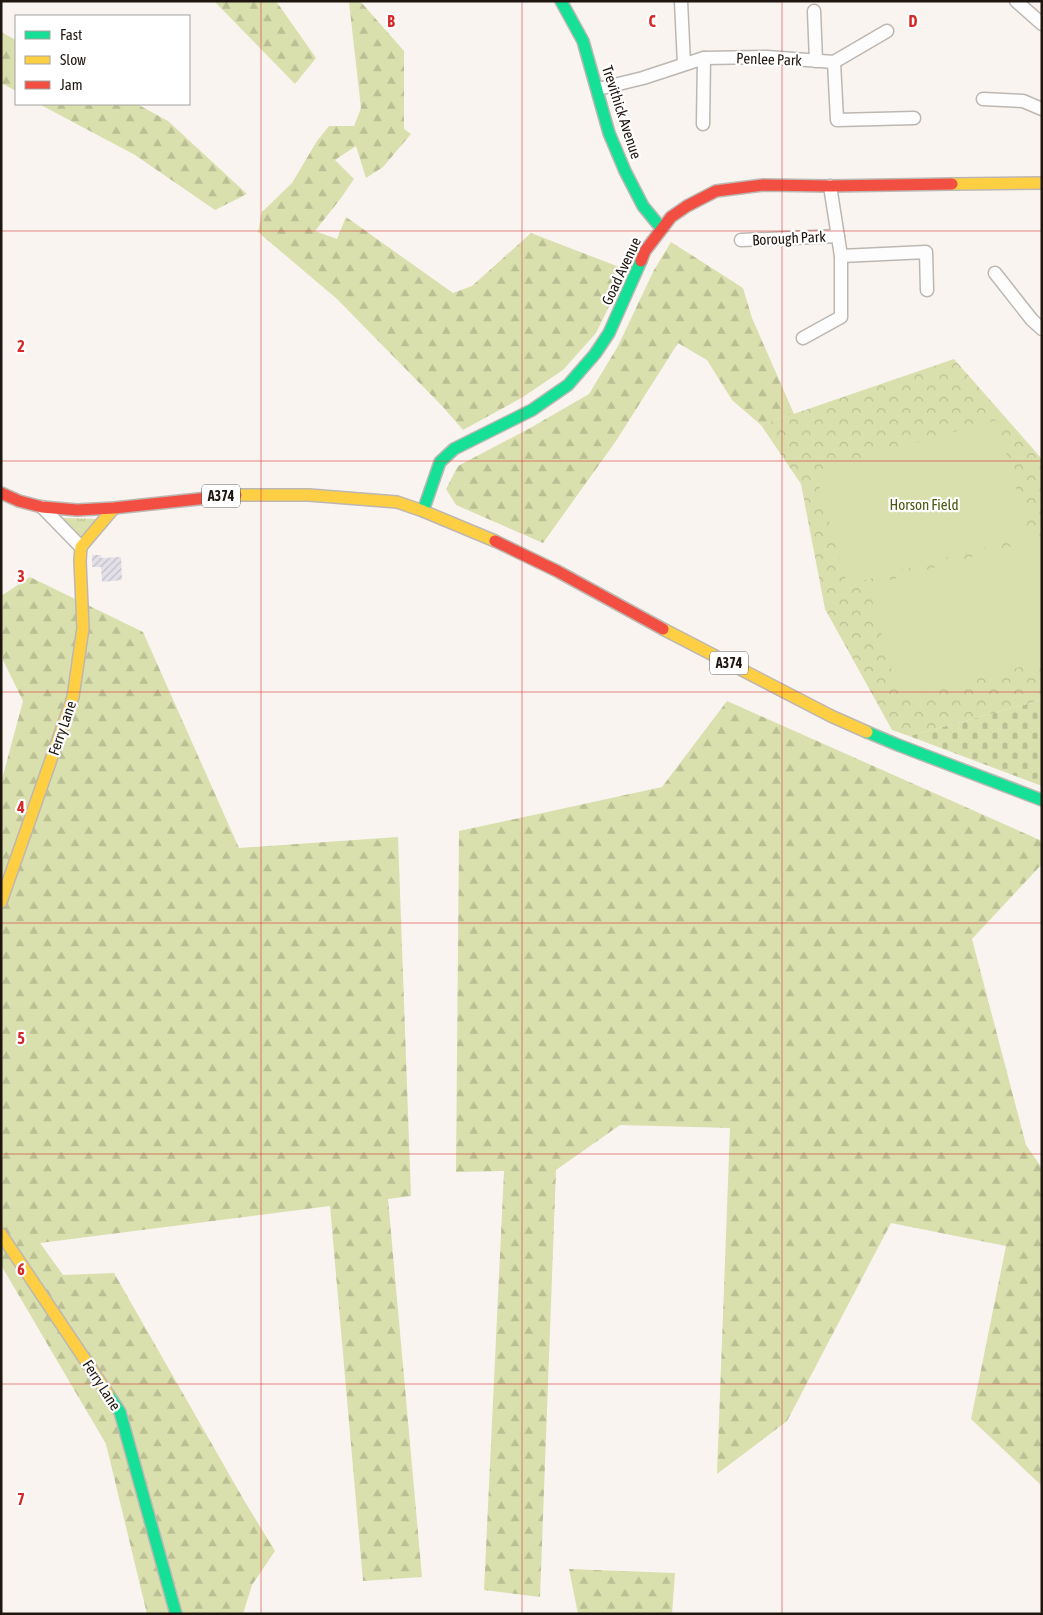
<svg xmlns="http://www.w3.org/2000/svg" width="1043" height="1615" font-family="'Asap Condensed',sans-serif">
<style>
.grass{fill:url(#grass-tufts)}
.forest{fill:url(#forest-firs)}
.cemetery{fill:url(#cemetery-stones)}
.park{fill:url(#park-crowns)}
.pitch{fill:#d9e0ad}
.building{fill:url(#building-hatch)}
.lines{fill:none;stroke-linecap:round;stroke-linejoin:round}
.street-casing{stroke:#bdb7b2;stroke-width:15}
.fast-casing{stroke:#bdb7b2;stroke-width:14}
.slow-casing{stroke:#bdb7b2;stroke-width:14}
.jam-casing{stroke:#bdb7b2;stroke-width:14}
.street{stroke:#fefdfd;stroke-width:12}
.fast{stroke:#16e098;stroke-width:11}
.slow{stroke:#ffcf43;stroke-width:11}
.jam{stroke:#f24e42;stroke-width:11}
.grid{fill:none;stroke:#d62828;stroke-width:1;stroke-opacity:0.55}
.labels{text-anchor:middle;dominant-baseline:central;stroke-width:4.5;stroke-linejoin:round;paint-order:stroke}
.shield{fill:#fff;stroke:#625c58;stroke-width:1}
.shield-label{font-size:14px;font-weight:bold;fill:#1f1610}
.street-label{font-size:15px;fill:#1f1610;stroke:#fff}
.park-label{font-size:15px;fill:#4d5810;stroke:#fff}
.grid-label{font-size:16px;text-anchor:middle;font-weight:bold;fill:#d62828;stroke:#fff;stroke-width:4.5;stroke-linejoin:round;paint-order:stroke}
</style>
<defs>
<pattern id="grass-tufts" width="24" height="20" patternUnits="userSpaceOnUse" patternTransform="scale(1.25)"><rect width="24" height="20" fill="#d9e0ad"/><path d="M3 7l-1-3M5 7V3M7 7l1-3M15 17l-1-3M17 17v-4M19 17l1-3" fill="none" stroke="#babf94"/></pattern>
<pattern id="forest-firs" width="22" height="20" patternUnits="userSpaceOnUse" patternTransform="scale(1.25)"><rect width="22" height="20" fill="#d9e0ad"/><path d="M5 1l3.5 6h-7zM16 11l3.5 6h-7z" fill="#babf94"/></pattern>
<pattern id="cemetery-stones" width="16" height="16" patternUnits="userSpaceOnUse" patternTransform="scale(1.25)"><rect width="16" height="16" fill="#d9e0ad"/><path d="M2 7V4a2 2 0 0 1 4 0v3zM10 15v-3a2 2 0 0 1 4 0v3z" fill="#babf94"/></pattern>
<pattern id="park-crowns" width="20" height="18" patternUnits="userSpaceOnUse" patternTransform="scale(1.25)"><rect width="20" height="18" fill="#d9e0ad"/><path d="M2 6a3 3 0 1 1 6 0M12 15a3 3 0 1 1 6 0" fill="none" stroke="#babf94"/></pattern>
<pattern id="building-hatch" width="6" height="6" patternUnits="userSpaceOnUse" patternTransform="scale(1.25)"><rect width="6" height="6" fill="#e4e0e8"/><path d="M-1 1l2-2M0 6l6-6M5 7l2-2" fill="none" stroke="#c3bfc6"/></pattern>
</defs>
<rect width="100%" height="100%" fill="#f9f4f0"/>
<polygon class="grass" points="61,518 99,519 79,538"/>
<g class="forest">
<polygon points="214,1 276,1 316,58 295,84"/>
<polygon points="360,1 404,51 404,129 411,134 383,167 366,178 356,146 335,160 354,179 341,198 315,231 337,239 346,217 453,293 472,286 531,233 627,270 596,333 563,370 523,397 463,430 443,407 337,299 258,232 262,212 292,183 317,141 329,126 354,126 361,108 349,2"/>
<polygon points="1,32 16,40 16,91 1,83"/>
<polygon points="39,104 137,104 168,121 247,194 215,210 135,155"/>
<polygon points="671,242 743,288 752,318 794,414 761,425 732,400 707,360 678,343 616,441 543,543 456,505 446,489 458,466 532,427 589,394 618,346 654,270"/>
<polygon points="30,577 143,632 239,848 398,837 411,1196 388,1199 422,1577 363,1581 330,1206 40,1243 63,1275 114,1273 245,1502 275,1551 252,1585 243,1614 147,1614 106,1444 1,1265 1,783 23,701 3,660 1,649 1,596"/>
<polygon points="727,701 1042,841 1042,864 972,939 1026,1145 1042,1168 1042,1486 971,1419 1006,1246 891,1223 787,1421 717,1474 730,1128 620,1125 556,1170 540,1597 484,1590 504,1171 456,1172 459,831 662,787"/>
<polygon points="569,1569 675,1573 672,1614 578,1614"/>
</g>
<polygon class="cemetery" points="1042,700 1042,786 909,736"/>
<polygon class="park" points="954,359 1042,459 1042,700 909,736 892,730 825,609 801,484 761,425"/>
<g class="pitch">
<polygon points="997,420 1029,535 847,585 815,471"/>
<polygon points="1042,538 1042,661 900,700 868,586"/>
</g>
<polygon class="building" points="92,555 101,555 101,558 121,557 122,580 102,582 101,567 92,567"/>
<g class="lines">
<defs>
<g id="street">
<polyline points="681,1 684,64"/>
<polyline points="1016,1 1042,24"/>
<polyline points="814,11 816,61"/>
<polyline points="834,62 837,120 914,118"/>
<polyline points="598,89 643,78 704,58 767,57 834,62 887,31"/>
<polyline points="983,99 1023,101 1042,109"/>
<polyline points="703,124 704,58"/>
<polyline points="741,240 838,236"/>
<polyline points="841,256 926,252 927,290"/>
<polyline points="995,273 1032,320 1042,329"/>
<polyline points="803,338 841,317 841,256 830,186"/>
<polyline points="42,507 81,547"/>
</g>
<g id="fast">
<polyline points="561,1 583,41 609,133 625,171 643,206 661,228"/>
<polyline points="423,511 440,462 454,449 532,410 568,385 595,354 609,333 641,261"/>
<polyline points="867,732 898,745 1042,800"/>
<polyline points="108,1394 120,1412 176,1614"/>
</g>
<g id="slow">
<polyline points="952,184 1042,183"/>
<polyline points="236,495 309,495 397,502 423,511 495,541"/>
<polyline points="663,629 831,716 867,732"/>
<polyline points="1,902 73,697 83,628 80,561 81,547 114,508"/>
<polyline points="1,1234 108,1394"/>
</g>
<g id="jam">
<polyline points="641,261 645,251 671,217 687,206 716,191 763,185 830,186 952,184"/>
<polyline points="1,493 19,501 42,507 77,510 114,508 236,495"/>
<polyline points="495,541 557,571 663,629"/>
</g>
</defs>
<use href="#street" class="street-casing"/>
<use href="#fast" class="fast-casing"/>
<use href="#slow" class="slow-casing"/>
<use href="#jam" class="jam-casing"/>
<use href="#street" class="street"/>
<use href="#fast" class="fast"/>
<use href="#slow" class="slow"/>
<use href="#jam" class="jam"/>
</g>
<path class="grid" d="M261,1V1614M522,1V1614M782,1V1614M1,231H1042M1,461H1042M1,692H1042M1,923H1042M1,1154H1042M1,1384H1042"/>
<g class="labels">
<g class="shield">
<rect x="202" y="484.5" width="38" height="23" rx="4"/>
<rect x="710" y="651.5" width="38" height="23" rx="4"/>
</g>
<g class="shield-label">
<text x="221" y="496">A374</text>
<text x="729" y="663">A374</text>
</g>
<g class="street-label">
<text transform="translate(769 59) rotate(2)">Penlee Park</text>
<text transform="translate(622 112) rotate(72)">Trevithick Avenue</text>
<text transform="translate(789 238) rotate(-3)">Borough Park</text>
<text transform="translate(621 271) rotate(-65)">Goad Avenue</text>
<text transform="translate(62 728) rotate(-71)">Ferry Lane</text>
<text transform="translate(102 1385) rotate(57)">Ferry Lane</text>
</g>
<g class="park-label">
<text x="924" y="504">Horson Field</text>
</g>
</g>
<g class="grid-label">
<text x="391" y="27">B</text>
<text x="652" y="27">C</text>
<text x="913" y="27">D</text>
<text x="21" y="352">2</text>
<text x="21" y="582">3</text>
<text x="21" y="813">4</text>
<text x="21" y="1044">5</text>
<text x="21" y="1275">6</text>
<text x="21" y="1505">7</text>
</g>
<rect width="1043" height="1615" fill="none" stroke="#1f1610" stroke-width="5"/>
<rect x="15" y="15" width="175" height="90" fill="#ffffff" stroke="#a5a29f"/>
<rect x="25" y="31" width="25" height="8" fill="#16e098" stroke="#a5a29f"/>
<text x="60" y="40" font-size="15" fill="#1f1610">Fast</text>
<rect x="25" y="56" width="25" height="8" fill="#ffcf43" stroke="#a5a29f"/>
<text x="60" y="65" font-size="15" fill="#1f1610">Slow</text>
<rect x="25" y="81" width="25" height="8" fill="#f24e42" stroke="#a5a29f"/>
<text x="60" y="90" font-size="15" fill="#1f1610">Jam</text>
</svg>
